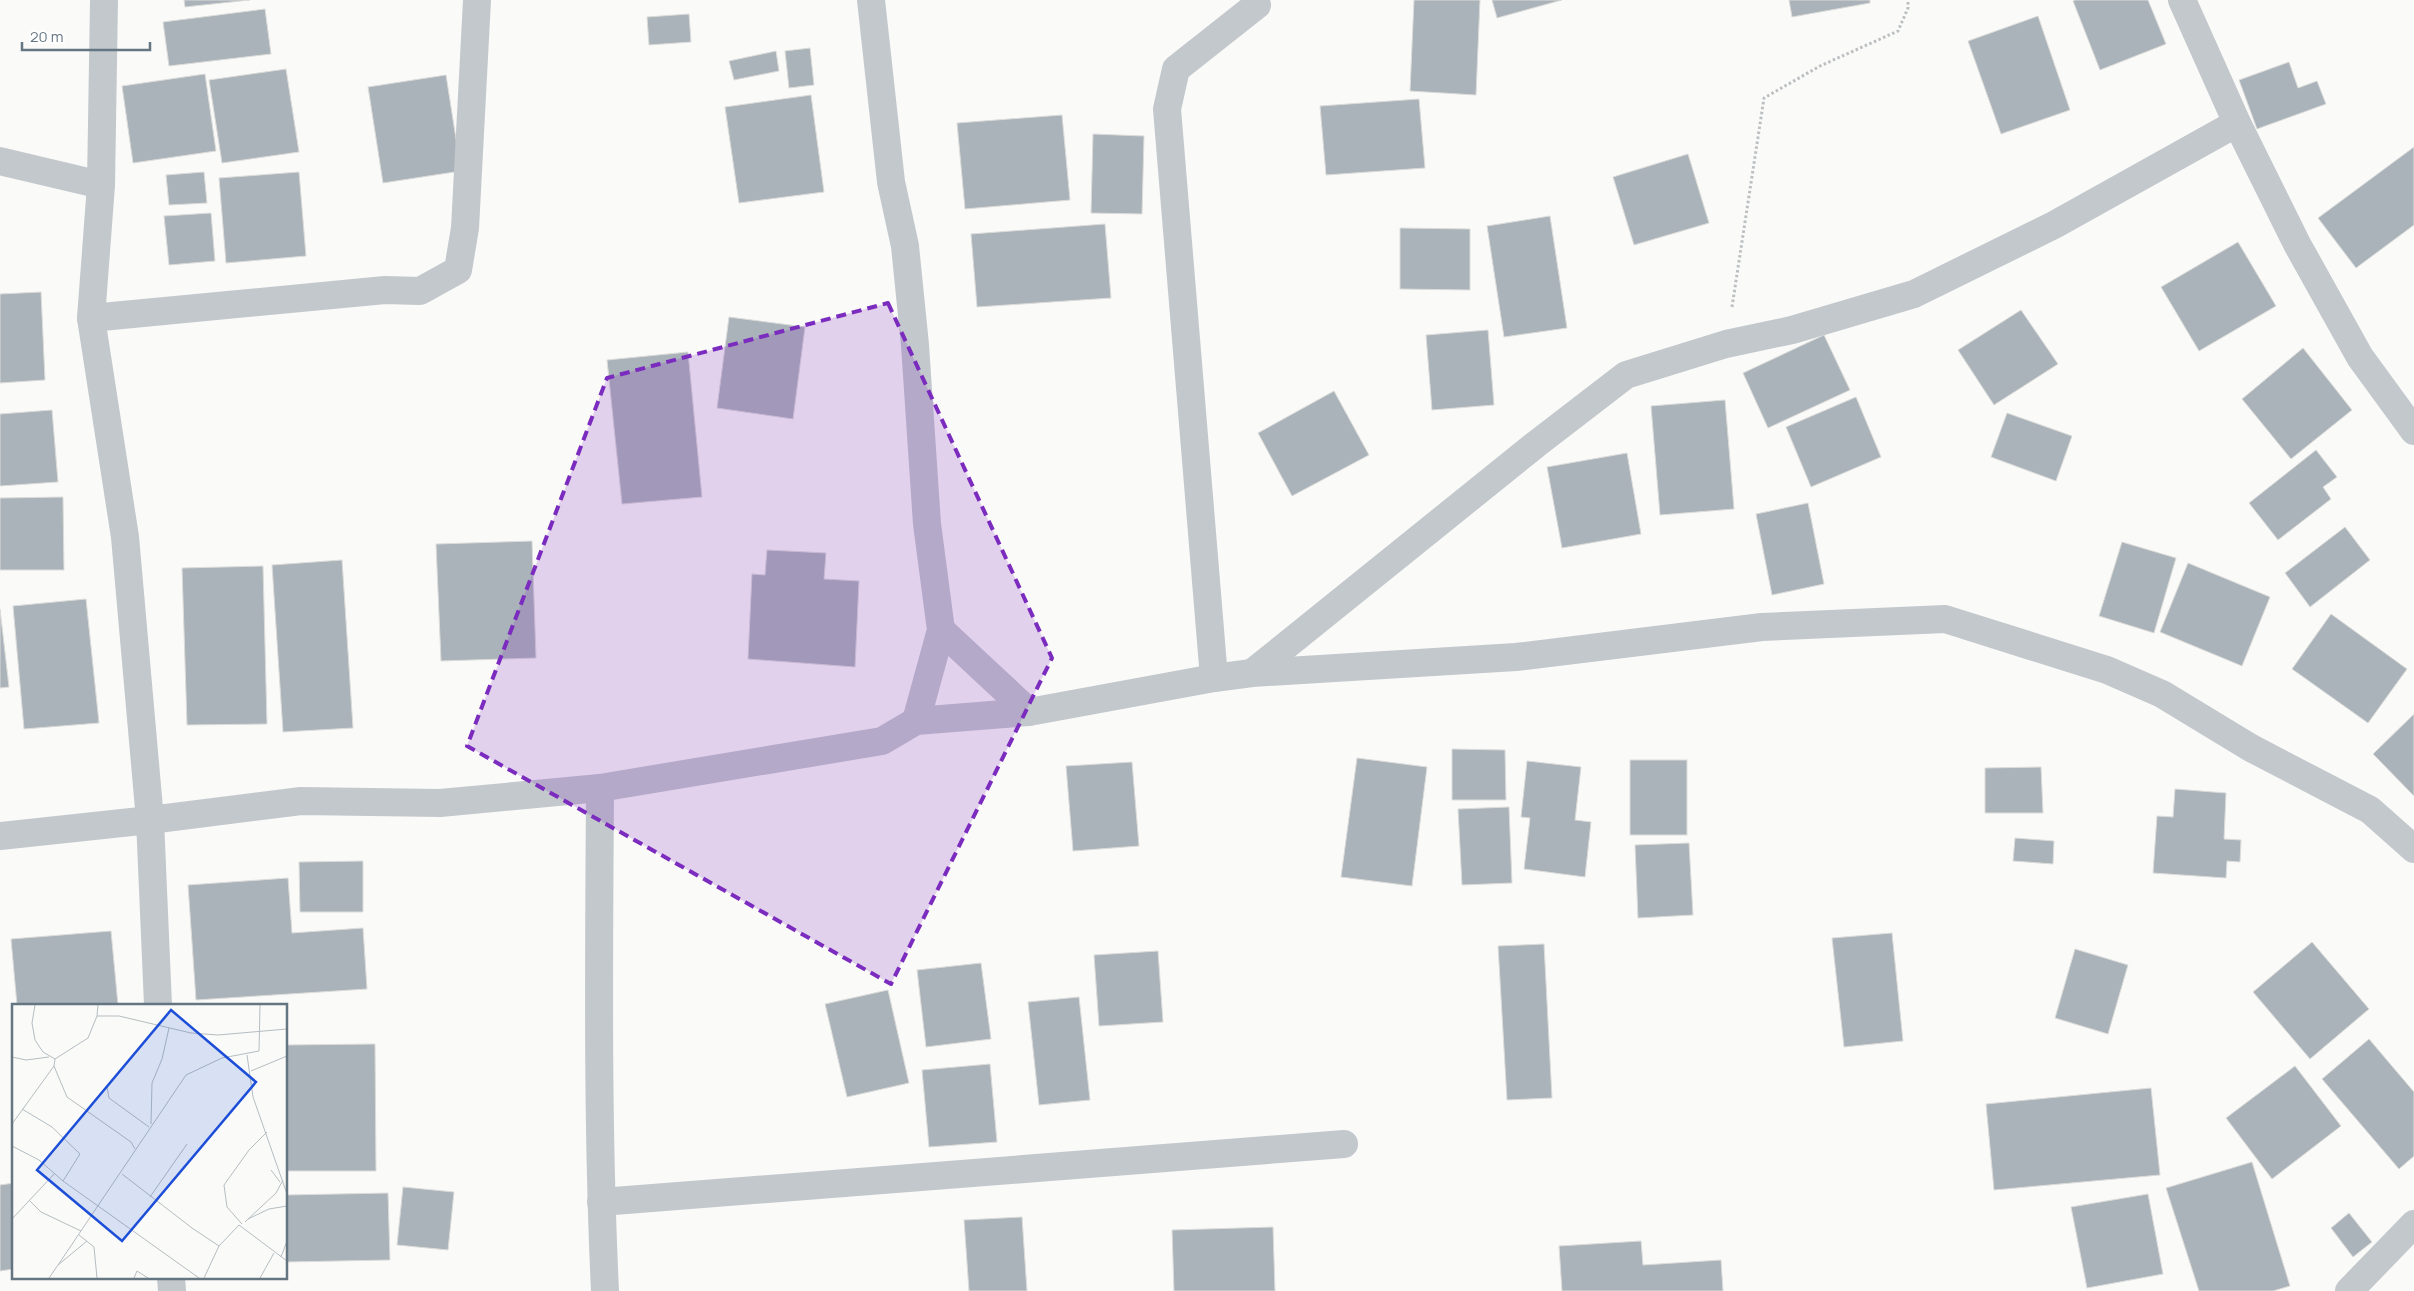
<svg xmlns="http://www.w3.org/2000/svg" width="2414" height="1291" font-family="Manrope,sans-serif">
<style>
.building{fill:#aab3b9;stroke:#dcdcda}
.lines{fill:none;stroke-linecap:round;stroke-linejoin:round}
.path{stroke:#bbbfc2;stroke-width:3;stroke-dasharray:2.5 2.5;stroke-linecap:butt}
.street{stroke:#c3c8cc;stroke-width:28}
.marked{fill:#7b2cbf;fill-opacity:0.2;stroke:#7b2cbf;stroke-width:4;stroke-dasharray:10 6;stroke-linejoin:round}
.inset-road{fill:none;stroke:#b5bdc2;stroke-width:1}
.view{fill:#1d4ed8;fill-opacity:0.15;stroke:#1d4ed8;stroke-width:2.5}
.inset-edge{fill:none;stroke:#657683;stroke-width:2.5}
</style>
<rect width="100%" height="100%" fill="#fafaf8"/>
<g class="building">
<polygon points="184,0 250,0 185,7"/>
<polygon points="1414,0 1480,0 1476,95 1410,91"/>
<polygon points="1492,0 1562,0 1497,18"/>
<polygon points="1789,0 1870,0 1870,3 1792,17"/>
<polygon points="2075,0 2148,0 2166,44 2100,70 2073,1"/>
<polygon points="265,9 271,54 169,66 163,22"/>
<polygon points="689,14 691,42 649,45 647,17"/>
<polygon points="2038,16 2070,110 2001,134 1968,41"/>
<polygon points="810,48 814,85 789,88 785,51"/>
<polygon points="776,51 779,71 734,80 729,61"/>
<polygon points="2289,62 2298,88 2317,81 2326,104 2257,129 2239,80"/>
<polygon points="286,69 299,152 222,163 209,80"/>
<polygon points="205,74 216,151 133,163 122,86"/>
<polygon points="446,75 461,171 383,183 368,87"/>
<polygon points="811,95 824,192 739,203 725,107"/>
<polygon points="1419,99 1425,168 1326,175 1320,106"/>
<polygon points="1062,115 1070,200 965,209 957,123"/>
<polygon points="1093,134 1144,136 1142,214 1091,213"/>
<polygon points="2414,147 2414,225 2356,268 2318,218"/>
<polygon points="1688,154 1709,223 1634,245 1613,177"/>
<polygon points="204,172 207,203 169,205 166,175"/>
<polygon points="299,172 306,256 226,263 219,178"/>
<polygon points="211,213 215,261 169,265 164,216"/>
<polygon points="1550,216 1567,328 1504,337 1487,226"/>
<polygon points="1105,224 1111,298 977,307 971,234"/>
<polygon points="1400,228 1470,229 1470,290 1400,289"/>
<polygon points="2238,242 2276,306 2199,351 2161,287"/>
<polygon points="41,292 45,380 0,383 0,294"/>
<polygon points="2021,310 2058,364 1994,405 1958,350"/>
<polygon points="729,317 805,327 793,419 717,408"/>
<polygon points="1488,330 1494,405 1432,410 1426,335"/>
<polygon points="1824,335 1850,390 1768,428 1743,373"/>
<polygon points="2303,348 2352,410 2291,459 2242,399"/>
<polygon points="688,352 702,497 622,504 607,360"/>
<polygon points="1334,391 1369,455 1292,496 1258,433"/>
<polygon points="1856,397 1881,457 1811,487 1786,427"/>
<polygon points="1725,400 1734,509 1660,515 1651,406"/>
<polygon points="52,410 58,482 0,486 0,414"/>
<polygon points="2007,413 2072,436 2056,481 1991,457"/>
<polygon points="2316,450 2337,477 2323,487 2331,499 2278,540 2249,503"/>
<polygon points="1627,453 1641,534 1562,548 1547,467"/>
<polygon points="63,497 64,570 0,570 0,498"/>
<polygon points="1808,503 1824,584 1772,595 1756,514"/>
<polygon points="2345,527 2370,560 2310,607 2285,573"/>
<polygon points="532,541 536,658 441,661 436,544"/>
<polygon points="2122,542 2176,558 2154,633 2099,616"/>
<polygon points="767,550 826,553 824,579 859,581 855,667 748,659 752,574 765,575"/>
<polygon points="342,560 353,728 283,732 272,565"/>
<polygon points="2188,563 2270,597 2242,666 2160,632"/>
<polygon points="263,566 267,724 187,725 182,568"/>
<polygon points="86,599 99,723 24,729 13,606"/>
<polygon points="0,609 9,687 0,688"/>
<polygon points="2331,614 2407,669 2368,723 2292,669"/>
<polygon points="2414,714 2414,796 2373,754"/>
<polygon points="1452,749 1505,750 1506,800 1452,800"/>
<polygon points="1357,758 1427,767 1412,886 1341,877"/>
<rect x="1630" y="760" width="57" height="75"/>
<polygon points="1527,761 1581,767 1575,820 1591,822 1585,877 1524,869 1530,818 1521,817"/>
<polygon points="1132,762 1139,846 1073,851 1066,766"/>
<polygon points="2041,767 2043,813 1985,813 1985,768"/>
<polygon points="2175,789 2226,793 2224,839 2241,840 2240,862 2227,861 2226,878 2153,873 2157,816 2173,817"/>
<polygon points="1509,807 1512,883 1462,885 1458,809"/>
<polygon points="2015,838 2054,841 2053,864 2013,861"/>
<polygon points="1689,843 1693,915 1638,918 1635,845"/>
<polygon points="363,861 363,912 300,912 299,862"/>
<polygon points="288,878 292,933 363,928 367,989 196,1000 188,885"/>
<polygon points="111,931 118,1005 17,1005 11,939"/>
<polygon points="1892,933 1903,1041 1844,1047 1832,938"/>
<polygon points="2312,942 2369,1009 2310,1059 2253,992"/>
<polygon points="1544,944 1552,1098 1507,1100 1498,946"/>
<polygon points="2075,949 2128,965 2108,1034 2055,1018"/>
<polygon points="1158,951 1163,1022 1099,1026 1094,955"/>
<polygon points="981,963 991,1039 926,1047 917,970"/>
<polygon points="888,990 909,1083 847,1097 825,1004"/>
<polygon points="1079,997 1090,1100 1039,1105 1028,1002"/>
<polygon points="2369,1039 2414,1092 2414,1156 2399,1169 2322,1079"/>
<polygon points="375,1044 376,1171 286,1171 286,1045"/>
<polygon points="990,1064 997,1142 929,1147 922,1070"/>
<polygon points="2295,1066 2341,1126 2272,1179 2226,1118"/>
<polygon points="2151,1088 2160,1175 1994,1190 1986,1104"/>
<polygon points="2252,1162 2290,1286 2273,1291 2199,1291 2166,1188"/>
<polygon points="14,1183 14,1269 0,1271 0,1185"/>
<polygon points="403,1187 454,1192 448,1250 397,1245"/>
<polygon points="388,1193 390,1260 286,1262 286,1195"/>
<polygon points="2148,1194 2163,1274 2087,1288 2071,1207"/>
<polygon points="2349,1213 2372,1242 2353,1257 2331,1228"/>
<polygon points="1022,1217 1027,1291 969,1291 964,1220"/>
<polygon points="1273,1227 1275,1291 1174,1291 1172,1230"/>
<polygon points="1641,1241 1643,1265 1721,1260 1723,1291 1562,1291 1559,1246"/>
</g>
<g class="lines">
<polyline class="path" points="1732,307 1764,98 1820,66 1898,31 1908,8 1908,0"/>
<g class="street">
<polyline points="104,0 101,185 91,318 125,537 150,820 158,1005"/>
<polyline points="871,0 891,182 905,246 915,345 927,524 941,630 916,721"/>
<polyline points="2182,0 2237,123 2297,244 2360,357 2414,431"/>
<polyline points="0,161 101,185"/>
<polyline points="91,318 385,290 420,291 458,270 465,228 477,0"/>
<polyline points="941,630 1029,712"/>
<polyline points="1252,673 1535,445 1626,375 1726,344 1792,330 1914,294 2054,225 2237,123"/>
<polyline points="1214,678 1167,109 1176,69 1257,5"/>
<path d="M600,788C599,956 597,1123 605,1291"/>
<polyline points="0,836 150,820 301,801 440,803 600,788 882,741 916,721 1029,712 1214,678 1252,673 1516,657 1762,627 1945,619 2107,670 2162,694 2251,748 2370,810 2414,849"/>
<polyline points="601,1202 1344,1144"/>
<polyline points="171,1277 172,1291"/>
<polyline points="2349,1291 2414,1224"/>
</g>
</g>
<path class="marked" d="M888,303L1052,658L891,984L467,746L607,378Z"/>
<g transform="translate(12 1004)">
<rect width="275" height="275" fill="#fafaf8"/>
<path class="inset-road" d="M86,1L85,12H107L179,29L206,31L275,25M235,51L241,93L275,190M0,53L14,56L37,53M43,55L76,34L85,12M42,62L55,93L119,138L123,145M239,67L275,52M95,83L97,94L137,123M10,105L40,123L68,150L51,177M0,120L42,62L43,55L31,48L23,36L20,19L23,1M139,120L140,79L150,55L157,24M0,142L27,156L51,177L187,274M259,166L268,178M110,170L180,224L207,242M138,193L175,140M17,196L29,208L69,227M0,215L43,169M236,215L257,205L275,202M233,218L264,189L271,176M230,220L215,203L212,181L237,146L255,128M67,231L82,243L85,274M269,253L275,237M46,261L174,71L210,54L247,47L248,1M37,274L46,261L75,237M122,274L125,267L136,274M192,274L207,242L227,221L275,257M248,274L262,249"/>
<path class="view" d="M159,6L244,78L110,237L25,166Z"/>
<rect width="275" height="275" class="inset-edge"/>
</g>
<path d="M22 42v8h128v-8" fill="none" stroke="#657683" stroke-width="2.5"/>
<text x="30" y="42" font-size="15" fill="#657683" stroke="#ffffff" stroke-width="4" paint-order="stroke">20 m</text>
</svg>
